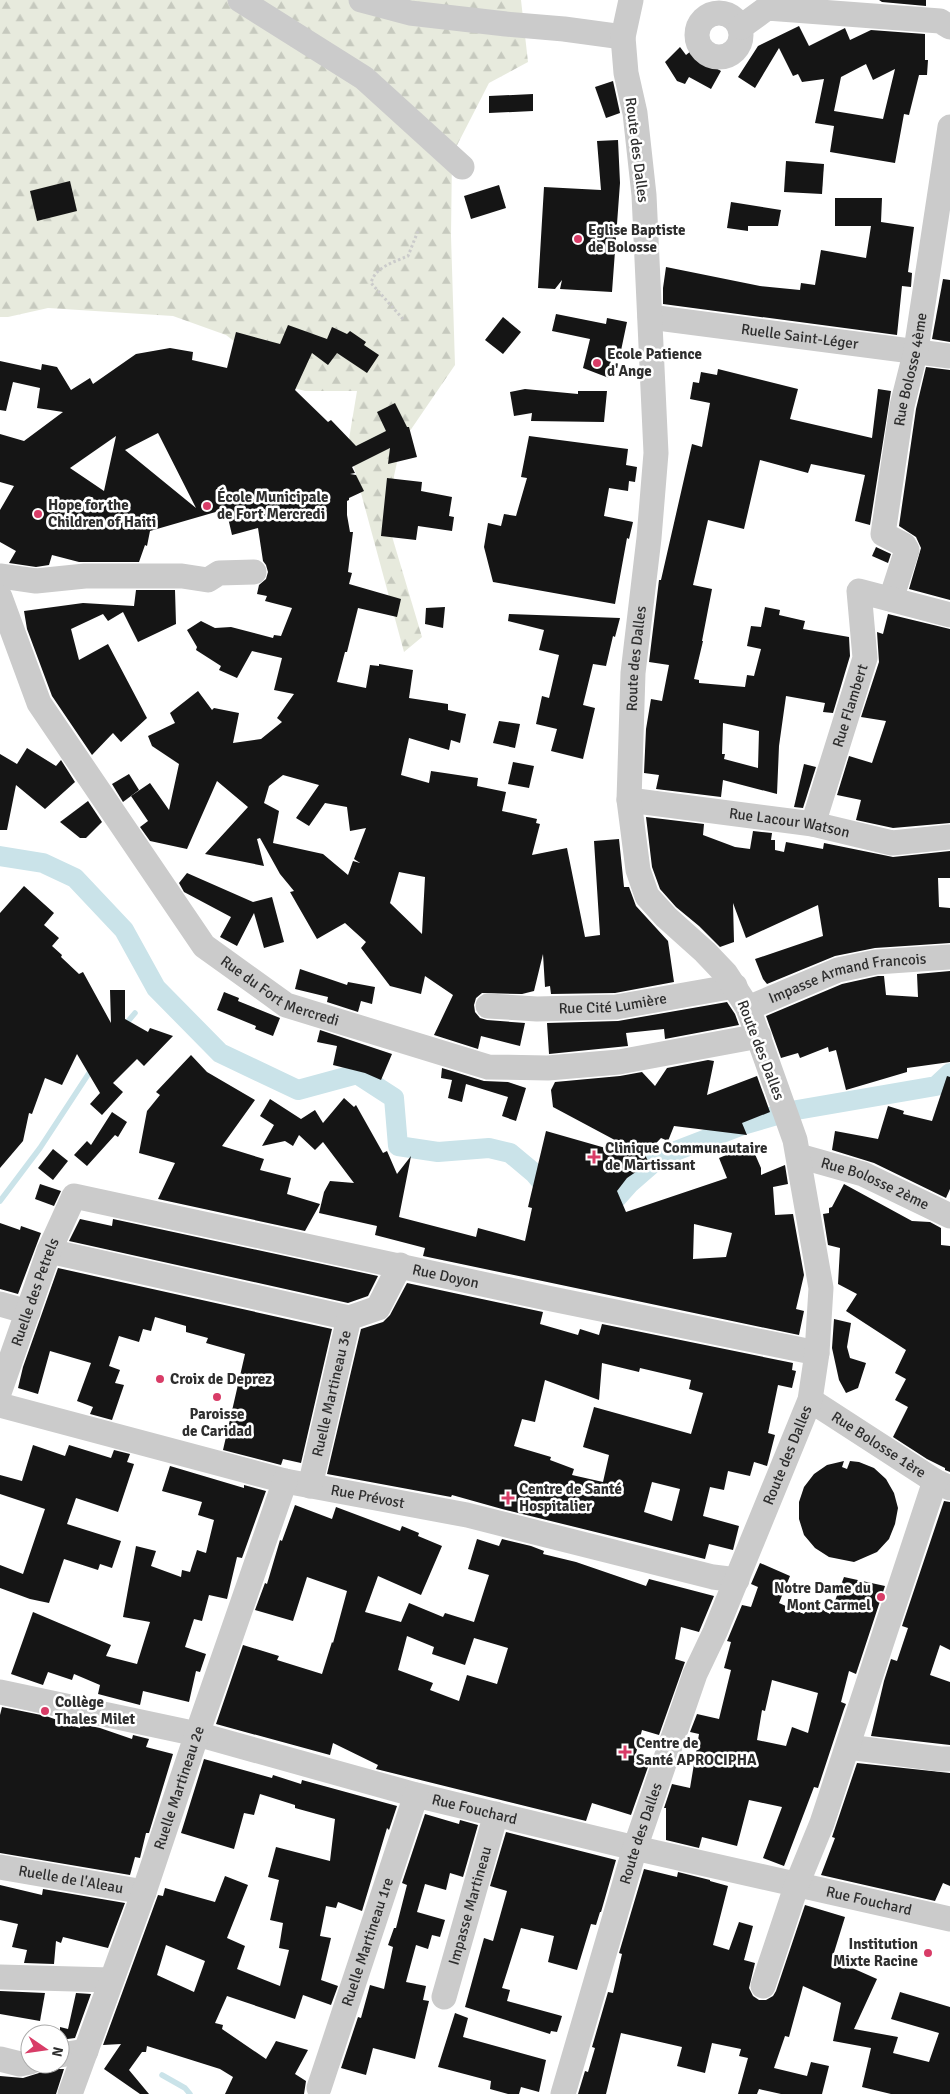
<svg xmlns="http://www.w3.org/2000/svg" width="950" height="2094" font-family="Signika,sans-serif">
<style>
.forest{fill:url(#forest-firs)}
.lines{fill:none;stroke-linecap:round;stroke-linejoin:round}
.stream{stroke:#cae3e9;stroke-width:5.5}
.canal{stroke:#cae3e9;stroke-width:20}
.building{fill:#151515;fill-rule:evenodd}
.path{stroke:#cbcbcb;stroke-width:3;stroke-dasharray:2.5 2.5;stroke-linecap:butt}
.minor{stroke:#cbcbcb;stroke-width:25}
.poi-dot{fill:#d83c67;stroke:#fff;stroke-width:2}
.labels{text-anchor:middle;dominant-baseline:central;stroke-width:5;stroke-linejoin:round;paint-order:stroke}
.street-label{font-size:15px;fill:#2e2e2e;stroke:#fff}
.poi-label{font-size:15px;font-weight:bold;fill:#2e2e2e;stroke:#fff;text-anchor:start}
</style>
<defs>
<pattern id="forest-firs" width="22" height="20" patternUnits="userSpaceOnUse" patternTransform="scale(1.25)"><rect width="22" height="20" fill="#e7eadd"/><path d="M5 1l3.5 6h-7zM16 11l3.5 6h-7z" fill="#c6c9be"/></pattern>
</defs>
<rect width="100%" height="100%" fill="#fff"/>
<polygon class="forest" points="0,0 521,0 528,62 489,83 452,155 451,236 455,365 401,444 394,476 391,533 422,637 404,652 348,445 357,391 305,391 275,383 256,358 226,335 173,316 48,308 8,317 0,317"/>
<g class="lines">
<g class="stream">
<polyline points="124,1026 135,1013"/>
<polyline points="0,1201 40,1148 93,1067"/>
<polyline points="162,2075 185,2088 190,2094"/>
</g>
<g class="canal">
<polyline points="0,856 43,863 75,878 124,930 156,988 220,1053 298,1090 357,1074 394,1098 398,1146 438,1152 489,1148 510,1153 534,1173 552,1194"/>
<polyline points="600,1212 604,1212 629,1184 660,1157 743,1125 791,1111 936,1086 950,1073"/>
</g>
</g>
<g class="building">
<polygon points="879,0 926,0 926,6 882,2"/>
<path d="M799,26L809,46L845,28L850,40L871,30L925,34V60H928L927,75H919L909,115L904,114L895,163L830,152L834,126L815,123L824,79L802,82L798,74L793,76L779,48L755,88L738,77L758,46ZM866,64L873,80L895,69L883,119L834,111L841,77Z"/>
<polygon points="680,47 686,55 691,51 701,57 700,59 721,71 711,89 689,77 685,84 677,81 665,62"/>
<polygon points="613,81 620,113 606,118 595,87"/>
<polygon points="533,94 533,111 489,113 489,96"/>
<polygon points="618,140 620,183 612,292 560,289 562,280 555,289 538,288 544,187 601,190 597,141"/>
<polygon points="786,161 824,164 822,194 784,192"/>
<polygon points="70,181 77,211 37,221 30,191"/>
<polygon points="499,185 506,208 471,219 464,196"/>
<polygon points="835,198 882,198 881,222 914,227 908,272 912,273 911,287 902,286 897,335 663,304 663,288 666,267 760,286 800,290 801,283 815,285 821,250 866,258 871,226 835,226"/>
<polygon points="731,202 781,210 778,226 748,226 748,231 727,228"/>
<polygon points="943,279 950,280 950,342 932,339"/>
<polygon points="556,314 606,324 607,318 627,322 619,360 611,358 609,378 583,368 590,339 552,331"/>
<polygon points="503,317 521,332 503,354 485,340"/>
<path d="M288,325L327,339L332,327L347,334L350,331L366,342L364,345L379,355L367,373L337,353L328,365L312,353L295,390L328,422L331,420L356,446L386,431L377,412L395,403L407,427H409L417,457L388,464L390,448L352,467L355,473L350,474L356,475L364,491L349,498V500L347,501V515L350,532H353L348,572L352,573L349,584L401,599L397,617L358,608L347,652H345L337,682L366,688L370,665L379,666V664L413,670L409,698L448,704V710L466,714L460,743L451,740L449,750L409,738L401,775L429,783L431,771L478,778L477,786L506,792L502,811L537,819L536,823L540,824L532,855L567,848L585,937L600,935L594,841L619,839L624,887H629L636,906L668,941L674,982L615,993L551,994L550,986L545,987L543,954L534,991L522,994L482,993L476,998L474,1005L475,1012L480,1018L487,1020L525,1023L520,1046L481,1036L478,1049L434,1035L453,995L425,976L421,994L390,986L361,948L366,942L345,923L317,939L290,892L294,891L280,874L260,838L257,839L264,866L205,854L248,807L217,781L187,849L150,841L140,827L148,821L131,796L150,783L169,810L179,764L152,746L148,736L175,723L170,713L198,691L212,710L214,708L239,713L233,743L261,739L282,722L277,718L294,694L274,690L282,658L252,651L237,678L219,670L221,666L196,650L197,647L187,630L201,621L215,628L231,627L273,638L274,635L281,636L292,608L265,601L267,596L257,594L259,585L266,579L268,572L266,565L263,561L258,528L232,535L226,509L150,531L147,546L145,545L139,562H79L52,555L49,565L36,567L9,563L16,551L0,542V510L14,486L0,482V434L24,441L63,412L37,408L40,388L13,382L6,411L0,410V361L41,370L42,364L57,367L71,390L90,378L93,384L136,354L170,348L193,352L192,360L227,368L236,332L280,344ZM158,433L196,508L125,450ZM116,436L104,491L70,468ZM283,775L319,785L296,818L309,826L325,803L347,807L350,831L366,828L354,859L360,863L353,861L348,875L323,854L273,843L279,811L264,803L269,786ZM399,872L425,877L422,934L390,903Z"/>
<polygon points="926,367 950,370 950,600 909,589 921,548 916,537 899,526 916,409"/>
<path d="M718,369L798,389L790,419L872,438L878,389L891,391L870,525L855,521L865,475L811,464L808,473L760,460L744,529L708,520L693,585L712,589L702,641H703L694,679L699,680V683L745,687L747,675L754,676L761,649L747,646L751,626L761,627L765,607L780,610L779,615L805,621L803,629L849,637L850,656L833,713L823,712L825,703L786,696L779,746L777,794L723,780L721,797L656,789L659,775L644,773L646,729L651,699L662,701L669,665L649,662L659,580H661L692,444L702,447L710,403L690,399L693,382L699,383L701,372L717,375ZM723,723L759,731L758,768L724,759L725,754H722Z"/>
<polygon points="525,389 578,394 578,391 607,391 604,422 531,421 532,413 514,416 510,392"/>
<polygon points="529,436 628,449 626,465 637,467 635,482 629,481 628,491 609,488 604,516 633,522 629,539 627,538 615,604 493,582 484,547 488,523 501,526 504,514 516,516 527,478 521,477"/>
<polygon points="387,478 422,482 421,491 452,497 449,516 454,517 452,531 418,526 416,540 381,536"/>
<polygon points="876,547 891,554 888,563 872,556"/>
<polygon points="136,590 175,590 176,624 138,642 123,612 108,621 103,614 71,629 79,660 108,644 147,718 121,742 113,733 92,755 52,696 27,629 24,611 83,603 134,606"/>
<polygon points="445,607 443,628 425,624 426,608"/>
<polygon points="509,614 620,618 615,637 613,636 606,666 593,664 583,705 595,708 583,759 551,751 557,729 536,724 542,696 549,698 559,655 539,650 544,630 508,621"/>
<polygon points="888,614 950,629 950,823 893,828 856,820 861,800 837,795 849,756 872,763 886,721 861,717 879,662 877,632 883,634"/>
<polygon points="499,721 520,724 515,748 493,743"/>
<polygon points="27,748 56,766 61,760 75,782 45,809 16,785 7,830 0,830 0,754 17,764"/>
<polygon points="513,762 534,766 529,788 508,784"/>
<polygon points="804,764 816,767 803,808 794,807"/>
<polygon points="129,774 139,790 123,802 112,784"/>
<polygon points="88,801 102,822 86,838 80,838 60,822"/>
<polygon points="646,817 704,824 703,835 735,847 750,849 753,831 772,833 771,840 775,840 775,850 784,852 786,842 823,849 824,843 893,857 950,851 950,878 938,878 939,907 950,908 950,943 875,948 835,956 767,984 763,979 755,959 823,936 818,905 746,938 733,903 734,942 720,947 699,926 676,907 660,889 652,867"/>
<polygon points="187,873 253,902 272,897 284,942 264,948 254,913 237,946 220,937 231,917 184,892 179,883"/>
<polygon points="24,886 54,913 44,925 59,938 52,946 62,955 61,957 79,974 83,972 111,1023 110,990 125,990 125,1019 148,1032 150,1028 173,1036 144,1066 137,1059 113,1083 123,1092 102,1115 90,1104 100,1093 77,1054 62,1085 45,1078 32,1114 29,1113 23,1141 0,1168 0,913"/>
<polygon points="300,969 347,985 348,982 375,987 372,1004 361,1001 358,1012 327,1002 328,997 295,989"/>
<polygon points="950,971 950,1062 907,1068 907,1072 846,1090 836,1050 829,1052 828,1047 800,1058 798,1053 781,1058 766,1016 842,984 878,976 884,976 886,995 918,997 917,974"/>
<polygon points="224,992 239,998 238,1001 280,1018 273,1036 255,1029 256,1026 217,1010"/>
<polygon points="727,1002 735,1014 739,1025 665,1039 664,1029 626,1033 628,1046 549,1054 547,1023 618,1021"/>
<polygon points="320,1030 392,1054 381,1080 365,1073 333,1065 337,1046 317,1042"/>
<polygon points="191,1055 207,1072 255,1100 222,1146 264,1159 260,1170 291,1178 287,1194 320,1204 305,1231 158,1199 175,1163 139,1153 147,1111 160,1095 156,1092"/>
<path d="M708,1060L714,1061L707,1095L757,1076L770,1112L742,1123L747,1135L674,1126L668,1141L661,1138L645,1155L649,1163L627,1178L617,1191L626,1212L727,1178L719,1158L751,1145L761,1168V1175L785,1165L788,1184L773,1187L775,1215L793,1214L804,1275L796,1309L804,1311L799,1335L423,1256L425,1248L375,1235L377,1226L319,1213L324,1192L330,1181L354,1183L323,1142L315,1150L299,1135L293,1146L285,1141L262,1146L274,1125L260,1116L270,1099L301,1119L315,1110L323,1123L344,1098L354,1107L356,1105L383,1153L387,1151L397,1174L411,1156L399,1217L476,1237L478,1228L525,1241L532,1208L528,1207L546,1131L623,1153L626,1146L553,1107L551,1090L555,1082L620,1076L642,1072L655,1086L667,1068ZM694,1224L732,1233L726,1257L693,1259Z"/>
<polygon points="442,1068 484,1081 508,1082 526,1088 516,1121 502,1116 508,1097 466,1084 462,1102 448,1098 452,1080 441,1078"/>
<polygon points="947,1076 950,1077 950,1189 946,1198 874,1163 832,1150 835,1131 878,1139 888,1106 904,1111 903,1114 932,1121"/>
<polygon points="112,1112 127,1122 118,1137 115,1135 87,1166 74,1155 87,1141 91,1145"/>
<polygon points="53,1149 68,1161 53,1180 38,1168"/>
<polygon points="40,1184 61,1191 54,1206 35,1199"/>
<polygon points="844,1184 912,1221 930,1222 941,1228 941,1245 950,1246 950,1472 945,1470 945,1468 927,1459 893,1437 908,1407 895,1400 906,1379 895,1373 906,1350 846,1311 857,1294 838,1284 840,1248 828,1245 823,1214 829,1213 829,1208 832,1207"/>
<polygon points="80,1219 112,1226 113,1219 378,1276 368,1296 348,1303 69,1241"/>
<polygon points="0,1223 20,1230 21,1226 41,1233 18,1294 0,1289"/>
<polygon points="58,1268 332,1329 301,1463 283,1459 281,1465 223,1450 245,1354 206,1343 208,1338 186,1332 186,1326 155,1317 151,1331 143,1329 139,1342 119,1336 109,1366 120,1370 115,1383 124,1385 112,1420 90,1414 93,1407 77,1401 91,1363 50,1351 38,1394 18,1388 23,1367"/>
<path d="M407,1283L543,1312L540,1324L578,1335L580,1329L599,1335L602,1324L793,1363L792,1370L796,1371L792,1388L778,1385L768,1433L775,1435L767,1466L754,1462L750,1476L728,1471L724,1490L710,1487L703,1516L739,1526L733,1550L709,1544L705,1559L502,1509L452,1495L451,1497L327,1474L361,1329L383,1322L390,1315ZM602,1363L639,1372L640,1368L691,1380L689,1389L703,1393L691,1434L594,1407L583,1447L609,1455L603,1482L572,1475L574,1469L550,1460L551,1457L514,1446L522,1419L535,1422L545,1380L599,1400ZM652,1482L680,1489L672,1521L644,1512Z"/>
<polygon points="834,1319 851,1323 847,1347 850,1358 866,1363 858,1388 846,1393 839,1380 832,1348"/>
<polygon points="33,1445 65,1456 69,1445 111,1458 114,1450 130,1454 127,1462 134,1464 118,1512 76,1498 67,1524 121,1541 112,1568 100,1564 98,1570 64,1559 49,1603 30,1599 0,1588 0,1565 23,1574 45,1509 0,1494 0,1475 22,1481"/>
<polygon points="844,1461 842,1467 847,1469 850,1461 859,1462 874,1468 886,1479 894,1493 898,1508 895,1524 889,1539 877,1552 854,1562 829,1557 815,1548 804,1535 799,1519 799,1502 804,1487 814,1474 827,1465"/>
<polygon points="170,1466 244,1488 244,1485 266,1491 242,1558 237,1557 227,1599 209,1595 202,1621 194,1619 185,1647 206,1654 200,1672 196,1671 189,1702 143,1691 140,1705 98,1694 100,1685 74,1674 72,1680 48,1672 43,1685 11,1674 33,1612 111,1645 106,1656 137,1664 150,1622 123,1617 136,1546 156,1551 151,1566 181,1577 182,1570 190,1572 197,1550 206,1553 214,1520 198,1515 202,1502 162,1491"/>
<polygon points="944,1501 950,1502 950,1650 940,1645 930,1675 950,1682 950,1745 871,1736 884,1681 891,1659 897,1661 908,1628 902,1626"/>
<path d="M295,1505L332,1519L336,1507L400,1531L402,1526L419,1533L418,1536L442,1546L421,1595L378,1576L365,1612L401,1622L409,1603L443,1617L445,1613L474,1622L489,1575L468,1569L477,1539L499,1546L502,1539L531,1546L544,1551L543,1554L576,1562L646,1586L649,1579L714,1596L699,1632L681,1627L675,1659L685,1662L659,1735L642,1730L634,1761L648,1767L631,1815L592,1803L586,1821L376,1769L378,1765L333,1743L330,1755L216,1724L243,1645L279,1656L277,1660L322,1674L332,1642L333,1643L347,1591L307,1577L293,1621L255,1610L265,1583L267,1584L280,1540L282,1541ZM407,1636L434,1647L432,1654L465,1665L474,1638L508,1648L497,1684L467,1675L459,1701L430,1690L433,1683L398,1670Z"/>
<path d="M760,1563L790,1576L779,1603L804,1614L810,1602L830,1614L844,1577L885,1586L856,1674L849,1671L841,1702L846,1704L844,1709L818,1788L814,1787L784,1866L763,1858L782,1807L749,1800L737,1846L702,1837L699,1848L666,1840V1808H664L672,1784L690,1788L699,1734L690,1732L697,1714L719,1719L731,1670L724,1668L731,1642L727,1641L742,1605L751,1607L758,1587L751,1584ZM772,1680L818,1693L808,1733L792,1727L786,1746L757,1740L762,1710L765,1711Z"/>
<polygon points="2,1707 46,1716 80,1728 81,1724 100,1728 132,1739 133,1735 149,1739 146,1747 173,1754 149,1833 146,1833 140,1858 135,1857 130,1875 0,1853 0,1715"/>
<path d="M204,1759L272,1778L273,1775L301,1784L302,1780L397,1806L389,1830L387,1828L362,1911L338,1902L336,1908L326,1906L320,1936L331,1938L321,1980L338,1986L331,2005L303,1995L295,2019L227,1996L215,2023L223,2025L222,2029L266,2059L276,2041L308,2050L295,2074L306,2081L304,2094H225L233,2077L220,2069L147,2046L146,2052H142L129,2070L149,2094H140L104,2069L121,2044L103,2045L158,1895L163,1896L165,1888L215,1902L225,1876L248,1885L227,1938L245,1946L237,1969L280,1986L289,1950L279,1948L283,1923L270,1920L279,1880L268,1877L276,1847L330,1861L335,1819L295,1808V1805L260,1794L254,1815L244,1813L234,1849L181,1833ZM166,1945L205,1961L194,1992L157,1975Z"/>
<polygon points="857,1763 950,1773 950,1886 943,1883 935,1901 821,1875 835,1838 832,1837"/>
<polygon points="425,1814 459,1824 460,1820 478,1825 463,1877 450,1873 446,1890 425,1884 417,1912 445,1920 440,1937 432,1935 428,1949 416,1945 406,1982 426,1986 423,2000 429,2001 415,2059 373,2048 366,2075 341,2068 358,2017 361,2018 370,1985 384,1989 393,1947 388,1945 394,1928 396,1928 407,1885 402,1883"/>
<polygon points="506,1832 616,1860 601,1912 600,1912 596,1925 591,1924 577,1970 548,1962 554,1936 521,1928 502,1988 510,1990 507,2001 562,2016 557,2032 551,2031 550,2034 465,2007 484,1938 493,1941 507,1891 490,1886"/>
<polygon points="644,1869 677,1877 678,1872 710,1880 710,1881 728,1886 713,1945 729,1950 739,1922 753,1926 744,1960 755,1963 749,1988 753,1996 759,2000 766,2000 773,1996 776,1991 805,1905 845,1917 832,1959 877,1979 854,2029 898,2037 893,2053 929,2062 939,2033 891,2019 900,1992 950,2007 950,2094 891,2094 862,2087 871,2048 833,2041 841,2003 803,1986 789,2037 785,2036 774,2068 807,2076 811,2062 829,2066 822,2094 781,2094 759,2089 757,2094 738,2094 748,2058 739,2056 741,2049 712,2043 705,2073 677,2066 682,2047 621,2033 606,2094 578,2094 585,2071 588,2072 595,2048 592,2047 608,1992 613,1993 622,1954 619,1953"/>
<polygon points="0,1885 42,1895 43,1889 125,1903 108,1948 63,1937 61,1943 56,1941 54,1964 24,1963 27,1950 12,1947 18,1924 0,1920"/>
<polygon points="0,1991 45,1993 40,2021 0,2014"/>
<polygon points="76,1993 91,1994 75,2038 60,2040 60,2027 68,2029"/>
<polygon points="455,2013 468,2018 463,2037 546,2060 539,2092 521,2087 519,2094 508,2094 490,2089 491,2081 438,2067"/>
<polygon points="51,2066 55,2069 64,2069 56,2094 0,2094 0,2076 23,2078 39,2073 43,2067"/>
</g>
<g class="lines">
<path class="path" d="M403,319L371,283C375,267 394,262 408,256L418,231"/>
<g class="minor">
<polyline points="240,0 364,78 462,167"/>
<polyline points="361,0 410,13 506,24 564,29 623,37"/>
<circle cx="719" cy="35" r="22"/>
<polyline points="741,27 767,8 940,21 950,27"/>
<path id="s1" d="M650,317L950,356"/>
<polyline points="0,576 36,581 85,576 182,576 208,580 219,573 254,572"/>
<path id="s2" d="M0,597L39,703L204,946L286,1005L488,1067L548,1068L619,1062L759,1036"/>
<path id="s3" d="M891,599L907,550L904,545L883,534L902,406L916,350L950,127"/>
<path id="s4" d="M629,800L813,824L892,843L950,837"/>
<path id="s5" d="M813,824L865,658L859,591L950,615"/>
<path id="s6" d="M488,1006L537,1009L616,1007L735,986"/>
<path id="s7" d="M748,1008L838,970L876,962L950,957"/>
<path id="s8" d="M799,1156L863,1174L950,1216"/>
<polyline points="49,1251 349,1318"/>
<polyline points="0,1304 28,1312"/>
<path id="s9" d="M0,1390L49,1251L74,1196L547,1298L817,1353"/>
<path id="s10" d="M810,1400L935,1481L950,1488"/>
<path id="s11" d="M0,1405L285,1481L467,1515L713,1577L737,1580"/>
<path id="s12" d="M310,1486L349,1318L378,1308L400,1265"/>
<path id="s13" d="M0,1692L197,1734L416,1795L635,1848L950,1919"/>
<polyline points="848,1747 940,1759 950,1759"/>
<path id="s14" d="M0,1867L144,1892"/>
<polyline points="0,1977 111,1980"/>
<polyline points="763,1986 797,1884 822,1823 935,1481"/>
<path id="s15" d="M444,1997L496,1814"/>
<polyline points="60,2055 86,2051"/>
<polyline points="0,2059 20,2064 30,2062"/>
<path id="s16" d="M319,2088L416,1795"/>
<path id="s17" d="M70,2094L144,1892L197,1734L285,1481"/>
<path id="s18" d="M563,2094L635,1848L695,1674L715,1632L810,1400L817,1353L821,1288L795,1140L748,1008L726,974L705,952L666,917L647,896L638,870L629,800L633,673L649,538L656,453L644,195L635,113L626,73L623,37L631,0"/>
</g>
</g>
<g class="poi-dot">
<circle cx="578" cy="239" r="5"/>
<circle cx="597" cy="363" r="5"/>
<circle cx="207" cy="506" r="5"/>
<circle cx="38" cy="514" r="5"/>
<path d="M591.5 1149.5h5v5h5v5h-5v5h-5v-5h-5v-5h5z"/>
<circle cx="160" cy="1379" r="5"/>
<circle cx="217" cy="1397" r="5"/>
<path d="M505.5 1490.5h5v5h5v5h-5v5h-5v-5h-5v-5h5z"/>
<circle cx="881" cy="1597" r="5"/>
<circle cx="45" cy="1711" r="5"/>
<path d="M622.5 1744.5h5v5h5v5h-5v5h-5v-5h-5v-5h5z"/>
<circle cx="928" cy="1953" r="5"/>
</g>
<g class="labels">
<g class="street-label">
<text transform="translate(637 150) rotate(83)">Route des Dalles</text>
<text stroke="none"><textPath href="#s1" startOffset="151">Ruelle Saint-Léger</textPath></text>
<text stroke="none"><textPath href="#s3" startOffset="248">Rue Bolosse 4ème</textPath></text>
<text stroke="none"><textPath href="#s18" startOffset="1532">Route des Dalles</textPath></text>
<text stroke="none"><textPath href="#s5" startOffset="124">Rue Flambert</textPath></text>
<text stroke="none"><textPath href="#s4" startOffset="162">Rue Lacour Watson</textPath></text>
<text stroke="none"><textPath href="#s7" startOffset="105">Impasse Armand Francois</textPath></text>
<text stroke="none"><textPath href="#s2" startOffset="496">Rue du Fort Mercredi</textPath></text>
<text stroke="none"><textPath href="#s6" startOffset="125">Rue Cité Lumière</textPath></text>
<text transform="translate(761 1050) rotate(69)">Route des Dalles</text>
<text stroke="none"><textPath href="#s8" startOffset="81">Rue Bolosse 2ème</textPath></text>
<text stroke="none"><textPath href="#s9" startOffset="588">Rue Doyon</textPath></text>
<text stroke="none"><textPath href="#s9" startOffset="104">Ruelle des Petrels</textPath></text>
<text stroke="none"><textPath href="#s12" startOffset="95">Ruelle Martineau 3e</textPath></text>
<text stroke="none"><textPath href="#s10" startOffset="82">Rue Bolosse 1ère</textPath></text>
<text stroke="none"><textPath href="#s18" startOffset="678">Route des Dalles</textPath></text>
<text stroke="none"><textPath href="#s11" startOffset="379">Rue Prévost</textPath></text>
<text stroke="none"><textPath href="#s17" startOffset="325">Ruelle Martineau 2e</textPath></text>
<text stroke="none"><textPath href="#s13" startOffset="489">Rue Fouchard</textPath></text>
<text stroke="none"><textPath href="#s18" startOffset="272">Route des Dalles</textPath></text>
<text stroke="none"><textPath href="#s14" startOffset="72">Ruelle de l'Aleau</textPath></text>
<text stroke="none"><textPath href="#s13" startOffset="894">Rue Fouchard</textPath></text>
<text stroke="none"><textPath href="#s15" startOffset="95">Impasse Martineau</textPath></text>
<text stroke="none"><textPath href="#s16" startOffset="154">Ruelle Martineau 1re</textPath></text>
</g>
<g class="poi-label">
<text x="588" y="230">Eglise Baptiste<tspan x="588" dy="17">de Bolosse</tspan></text>
<text x="607" y="354">Ecole Patience<tspan x="607" dy="17">d'Ange</tspan></text>
<text x="217" y="497">École Municipale<tspan x="217" dy="17">de Fort Mercredi</tspan></text>
<text x="48" y="505">Hope for the<tspan x="48" dy="17">Children of Haiti</tspan></text>
<text x="605" y="1148">Clinique Communautaire<tspan x="605" dy="17">de Martissant</tspan></text>
<text x="170" y="1379">Croix de Deprez</text>
<text x="217" y="1414" text-anchor="middle">Paroisse<tspan x="217" dy="17">de Caridad</tspan></text>
<text x="519" y="1489">Centre de Santé<tspan x="519" dy="17">Hospitalier</tspan></text>
<text x="871" y="1588" text-anchor="end">Notre Dame du<tspan x="871" dy="17">Mont Carmel</tspan></text>
<text x="55" y="1702">Collège<tspan x="55" dy="17">Thales Milet</tspan></text>
<text x="636" y="1743">Centre de<tspan x="636" dy="17">Santé APROCIPHA</tspan></text>
<text x="918" y="1944" text-anchor="end">Institution<tspan x="918" dy="17">Mixte Racine</tspan></text>
</g>
</g>
<g transform="translate(45 2049) rotate(103)"><circle r="24" fill="#ffffff" stroke="#ababab"/>
<path d="M0-4L9 19L0 12L-9 19Z" fill="#d83c67"/>
<text y="-8" font-size="14" font-weight="bold" text-anchor="middle" fill="#2e2e2e">N</text>
</g>
</svg>
